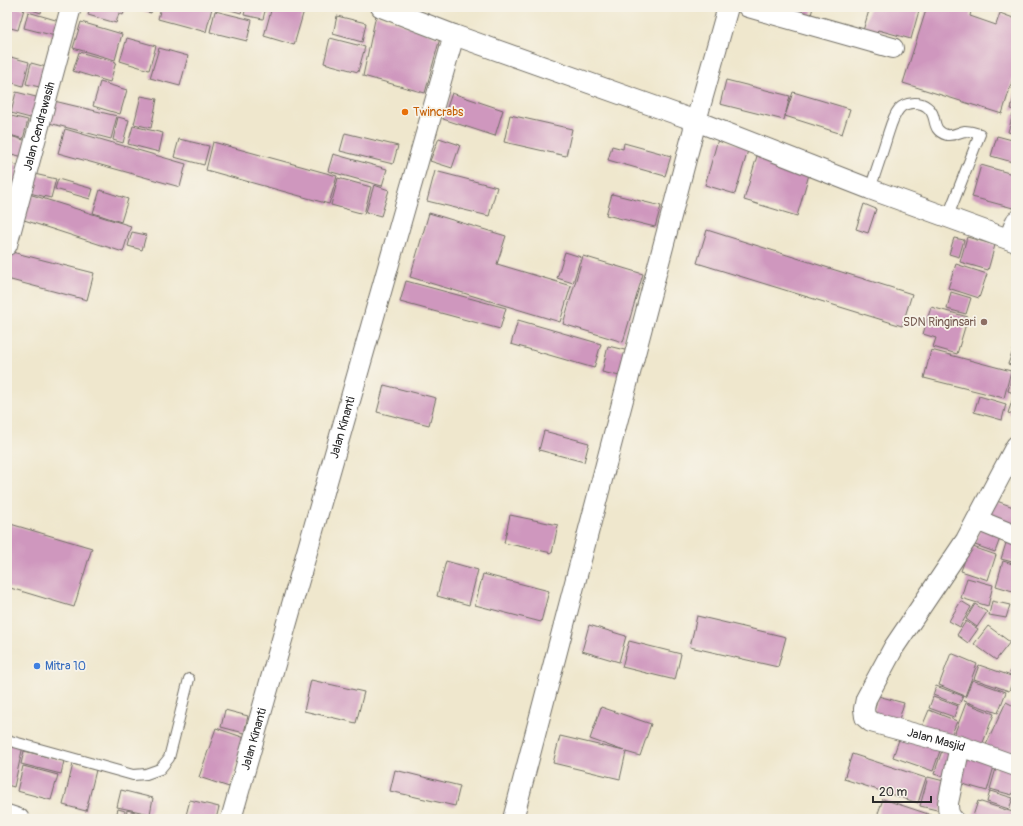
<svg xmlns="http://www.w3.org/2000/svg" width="1023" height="826" font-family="Pangolin,sans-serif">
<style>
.building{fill:#cf97be}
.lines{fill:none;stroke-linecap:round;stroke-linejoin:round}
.lane-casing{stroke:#706d64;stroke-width:12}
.street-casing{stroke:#706d64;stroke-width:22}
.lane{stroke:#fff;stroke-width:10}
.street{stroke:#fff;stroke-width:20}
.food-dot{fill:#e8710a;stroke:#f7f3e8;stroke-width:1.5}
.education-dot{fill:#8d6e63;stroke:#f7f3e8;stroke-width:1.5}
.shop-dot{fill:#3f7fe0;stroke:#f7f3e8;stroke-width:1.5}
.labels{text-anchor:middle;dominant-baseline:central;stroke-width:3.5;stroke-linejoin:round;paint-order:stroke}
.food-label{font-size:12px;fill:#c56008;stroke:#f7f3e8;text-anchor:start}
.street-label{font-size:12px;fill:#2b2b2b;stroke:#f7f3e8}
.education-label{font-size:12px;fill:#785e54;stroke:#f7f3e8;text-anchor:end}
.shop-label{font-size:12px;fill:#366cbe;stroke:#f7f3e8;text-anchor:start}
</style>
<rect width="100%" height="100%" fill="#f7f3e8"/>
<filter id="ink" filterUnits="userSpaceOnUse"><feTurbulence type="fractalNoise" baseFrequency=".025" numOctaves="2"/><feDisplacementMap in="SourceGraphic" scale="8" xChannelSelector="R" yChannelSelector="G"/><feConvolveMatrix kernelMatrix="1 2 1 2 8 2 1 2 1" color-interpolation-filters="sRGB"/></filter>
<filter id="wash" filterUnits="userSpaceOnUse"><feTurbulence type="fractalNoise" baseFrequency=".012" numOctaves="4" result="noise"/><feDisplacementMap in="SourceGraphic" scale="16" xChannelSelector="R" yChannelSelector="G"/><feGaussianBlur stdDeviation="0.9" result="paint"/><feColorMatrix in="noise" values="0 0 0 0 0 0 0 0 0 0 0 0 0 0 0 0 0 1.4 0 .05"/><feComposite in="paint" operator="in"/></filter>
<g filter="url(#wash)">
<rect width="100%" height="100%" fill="#efe7cd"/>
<g id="blocks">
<g class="building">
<polygon points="7,7 15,7 24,9 18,30 7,27"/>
<polygon points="23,7 42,7 41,13"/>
<polygon points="90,7 114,7 125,10 123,15 119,13 116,23 88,15"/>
<polygon points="128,7 153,7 151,13"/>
<polygon points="161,7 207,7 212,8 206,32 158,19"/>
<polygon points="220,7 243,7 241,13"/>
<polygon points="246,7 266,7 263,19 244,15"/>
<polygon points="272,7 305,7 294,45 264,36"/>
<polygon points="796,7 813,7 811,15 795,11"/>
<polygon points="870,7 920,7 911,39 878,30 876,38 862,34"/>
<polygon points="927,7 972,7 970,16 996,25 1000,13 1016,19 1016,69 1002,114 903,83"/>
<polygon points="215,11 252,20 247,41 210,32"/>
<polygon points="28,12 59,21 55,36 24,28"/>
<polygon points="376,15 440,38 425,93 363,76"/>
<polygon points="337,16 366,23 362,42 333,34"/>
<polygon points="81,22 122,34 115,60 73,48"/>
<polygon points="127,38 156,46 149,70 120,61"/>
<polygon points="330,38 365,47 358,72 324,63"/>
<polygon points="159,48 188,56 180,86 150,78"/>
<polygon points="79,52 116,62 110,82 73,71"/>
<polygon points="7,56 29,62 23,86 7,81"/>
<polygon points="31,63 50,68 44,88 26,84"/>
<polygon points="726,80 790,96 784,120 720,104"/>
<polygon points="100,82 127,90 120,114 93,106"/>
<polygon points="16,92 40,98 34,119 11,113"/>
<polygon points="793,92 850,109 842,134 785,116"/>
<polygon points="452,93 503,110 495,136 443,119"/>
<polygon points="1015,93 1016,93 1016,110 1011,109"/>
<polygon points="141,96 157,99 151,128 134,124"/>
<polygon points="54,101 117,116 111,139 49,123"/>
<polygon points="1013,114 1016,115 1016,134 1008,132"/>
<polygon points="7,115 28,120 23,139 7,134"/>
<polygon points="510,115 572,129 566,156 504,142"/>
<polygon points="118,117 129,120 123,143 113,140"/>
<polygon points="133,126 163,133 159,152 128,144"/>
<polygon points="65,129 186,164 180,187 58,153"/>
<polygon points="345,133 398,146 393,164 340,151"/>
<polygon points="7,135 27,141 24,157 7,153"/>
<polygon points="997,136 1016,141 1016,163 991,156"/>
<polygon points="439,138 460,145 452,168 430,161"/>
<polygon points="179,139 209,146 204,165 174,157"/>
<polygon points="718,139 749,147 735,194 705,185"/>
<polygon points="213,142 337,176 329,204 206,170"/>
<polygon points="624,143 671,156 665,176 608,160 612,146 623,149"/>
<polygon points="333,154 387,169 382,186 328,171"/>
<polygon points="757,156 810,171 797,216 744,200"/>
<polygon points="9,163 20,166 13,189 7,187 7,172"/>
<polygon points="981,165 1016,175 1016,197 1013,208 972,197"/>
<polygon points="435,171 497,187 489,216 427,201"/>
<polygon points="30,173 56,179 51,198 25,192"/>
<polygon points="338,178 371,187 364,214 331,205"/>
<polygon points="58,179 93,189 90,199 55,189"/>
<polygon points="374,185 389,190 381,216 366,212"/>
<polygon points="100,190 128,199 121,222 93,213"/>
<polygon points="29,194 131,226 123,252 21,219"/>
<polygon points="612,194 661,206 655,227 606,215"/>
<polygon points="864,204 876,209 868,233 856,229"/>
<polygon points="429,213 506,236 497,264 571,286 560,322 410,277"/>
<polygon points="707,230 912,294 902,326 697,263"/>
<polygon points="132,232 146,235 142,250 128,246"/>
<polygon points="967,237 995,245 988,270 960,262"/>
<polygon points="954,238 964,240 959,257 949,254"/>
<polygon points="8,251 94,273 87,300 7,279"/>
<polygon points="565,252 581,257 573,283 557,278"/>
<polygon points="583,256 643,274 623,342 563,324"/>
<polygon points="956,264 987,274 979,298 948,288"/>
<polygon points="406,281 506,308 500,329 400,302"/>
<polygon points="951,292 971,298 966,314 947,309"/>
<polygon points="931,307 968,317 957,354 933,347 936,338 923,334"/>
<polygon points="518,320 601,344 594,368 511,344"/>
<polygon points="1016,343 1016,367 1008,364"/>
<polygon points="608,346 629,351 624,377 602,372"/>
<polygon points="931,350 1011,371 1004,398 924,378"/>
<polygon points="1014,370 1016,370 1016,394 1008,391"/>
<polygon points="384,385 436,398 429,425 377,412"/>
<polygon points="1014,395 1016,395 1016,416 1008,413"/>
<polygon points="979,396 1006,404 1002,420 974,412"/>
<polygon points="544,431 589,443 584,462 539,450"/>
<polygon points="994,500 1016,508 1016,532 986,522"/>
<polygon points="510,515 558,525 552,553 504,543"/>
<polygon points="7,523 92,548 74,607 7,587"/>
<polygon points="982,526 1002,533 995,552 975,545"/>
<polygon points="1007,540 1016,543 1016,563 1001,559"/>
<polygon points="970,546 996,555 988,580 961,571"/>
<polygon points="446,561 478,570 469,605 437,596"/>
<polygon points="1003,561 1016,565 1016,592 996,586"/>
<polygon points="483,574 549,591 541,622 475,605"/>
<polygon points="967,578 993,585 988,606 961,598"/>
<polygon points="961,601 971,607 960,627 949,621"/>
<polygon points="992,601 1010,605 1006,618 989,615"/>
<polygon points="975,604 987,612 977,627 966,619"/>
<polygon points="697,616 786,637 778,667 690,647"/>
<polygon points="966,621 978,629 968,643 957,635"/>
<polygon points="589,625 626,636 619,662 582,651"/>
<polygon points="988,626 1010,642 996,660 974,644"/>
<polygon points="629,641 681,654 675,680 622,667"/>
<polygon points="951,653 977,664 965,696 939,685"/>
<polygon points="1014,662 1016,663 1016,676 1010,673"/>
<polygon points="979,665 1014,677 1009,691 974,679"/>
<polygon points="311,680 364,692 356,723 304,711"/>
<polygon points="972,680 1006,692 998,713 964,701"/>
<polygon points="936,686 963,696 959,705 933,695"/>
<polygon points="878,696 904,703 897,726 872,719"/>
<polygon points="933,697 958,706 954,717 929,708"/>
<polygon points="1006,702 1016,707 1016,764 984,749"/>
<polygon points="966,703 994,714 982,745 954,735"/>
<polygon points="601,707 651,724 640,756 626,752 620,779 553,763 560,736 624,751 590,739"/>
<polygon points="225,710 248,716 244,733 221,727"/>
<polygon points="929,710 957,721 950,739 921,729"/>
<polygon points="216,728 245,738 229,787 199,777"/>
<polygon points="902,731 942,745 933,771 893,757"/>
<polygon points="7,743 23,746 14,787 7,785"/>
<polygon points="944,745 959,750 949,779 934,774"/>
<polygon points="24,751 64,761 61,774 21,764"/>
<polygon points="852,754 926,778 918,803 844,779"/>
<polygon points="968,755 995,763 987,791 959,783"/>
<polygon points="73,764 96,770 86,811 63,805"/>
<polygon points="997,765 1016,771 1016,781 1012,795 990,789"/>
<polygon points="23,766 58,775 51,800 17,791"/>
<polygon points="395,770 460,786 455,806 390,791"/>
<polygon points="928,777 948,782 941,811 920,806"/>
<polygon points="121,790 153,798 150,814 117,807"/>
<polygon points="990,791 1013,798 1009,809 987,802"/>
<polygon points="883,799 931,815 930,819 876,819"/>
<polygon points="190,800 219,807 216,819 185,819"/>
<polygon points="978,801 1016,813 1016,819 972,819"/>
<polygon points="118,809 125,811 124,818 116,816"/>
<polygon points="127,810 135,812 134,819 126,819"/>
<polygon points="137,813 146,815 145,819 136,819"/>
</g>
</g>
</g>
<g filter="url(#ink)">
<use href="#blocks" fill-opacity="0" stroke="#706d64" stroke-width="1"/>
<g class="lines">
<defs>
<g id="lane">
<path d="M870,189C876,171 882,154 887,137C890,128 893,116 899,109C905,102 920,101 927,107C939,115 929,130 947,135C954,136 959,132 965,131C970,131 975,133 980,134L948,216"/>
<polyline points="7,740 133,775 146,774 160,769 169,758 189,679"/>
</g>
<g id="street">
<polyline points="381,7 454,35 696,121 870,189 1016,242"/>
<polyline points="748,7 893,48"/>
<polyline points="1009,239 1016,221"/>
<path id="s1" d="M7,245L71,7"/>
<path id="s2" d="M1016,446L966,540L894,647L866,699L864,709L865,717L871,722L960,746L1016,766"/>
<polyline points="977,520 1016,536"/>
<polyline points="7,815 19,819"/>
<path id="s3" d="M231,819L454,35"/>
<polyline points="513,819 696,121 728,7"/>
<path d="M953,819C948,815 948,809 948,803L960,746"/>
</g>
</defs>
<use href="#lane" class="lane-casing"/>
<use href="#street" class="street-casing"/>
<use href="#lane" class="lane"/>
<use href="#street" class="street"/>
</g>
</g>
<circle class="food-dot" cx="405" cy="112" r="4"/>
<circle class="education-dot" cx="984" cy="322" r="4"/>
<circle class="shop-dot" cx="37" cy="666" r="4"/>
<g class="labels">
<g class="food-label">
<text x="413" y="112">Twincrabs</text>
</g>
<g class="street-label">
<text stroke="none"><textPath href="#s1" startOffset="123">Jalan Cendrawasih</textPath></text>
<text stroke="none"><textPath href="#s3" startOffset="407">Jalan Kinanti</textPath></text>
<text stroke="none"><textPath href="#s3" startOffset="83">Jalan Kinanti</textPath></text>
<text stroke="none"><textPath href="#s2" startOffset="388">Jalan Masjid</textPath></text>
</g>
<g class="education-label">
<text x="976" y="322">SDN Ringinsari</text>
</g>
<g class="shop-label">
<text x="45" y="666">Mitra 10</text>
</g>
</g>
<rect width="1023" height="826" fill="none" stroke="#f7f3e8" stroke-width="24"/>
<path d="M873 796v6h58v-6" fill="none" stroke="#2b2b2b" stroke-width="2"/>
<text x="879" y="796" font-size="12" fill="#2b2b2b" stroke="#f7f3e8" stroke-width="3" paint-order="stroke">20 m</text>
</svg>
